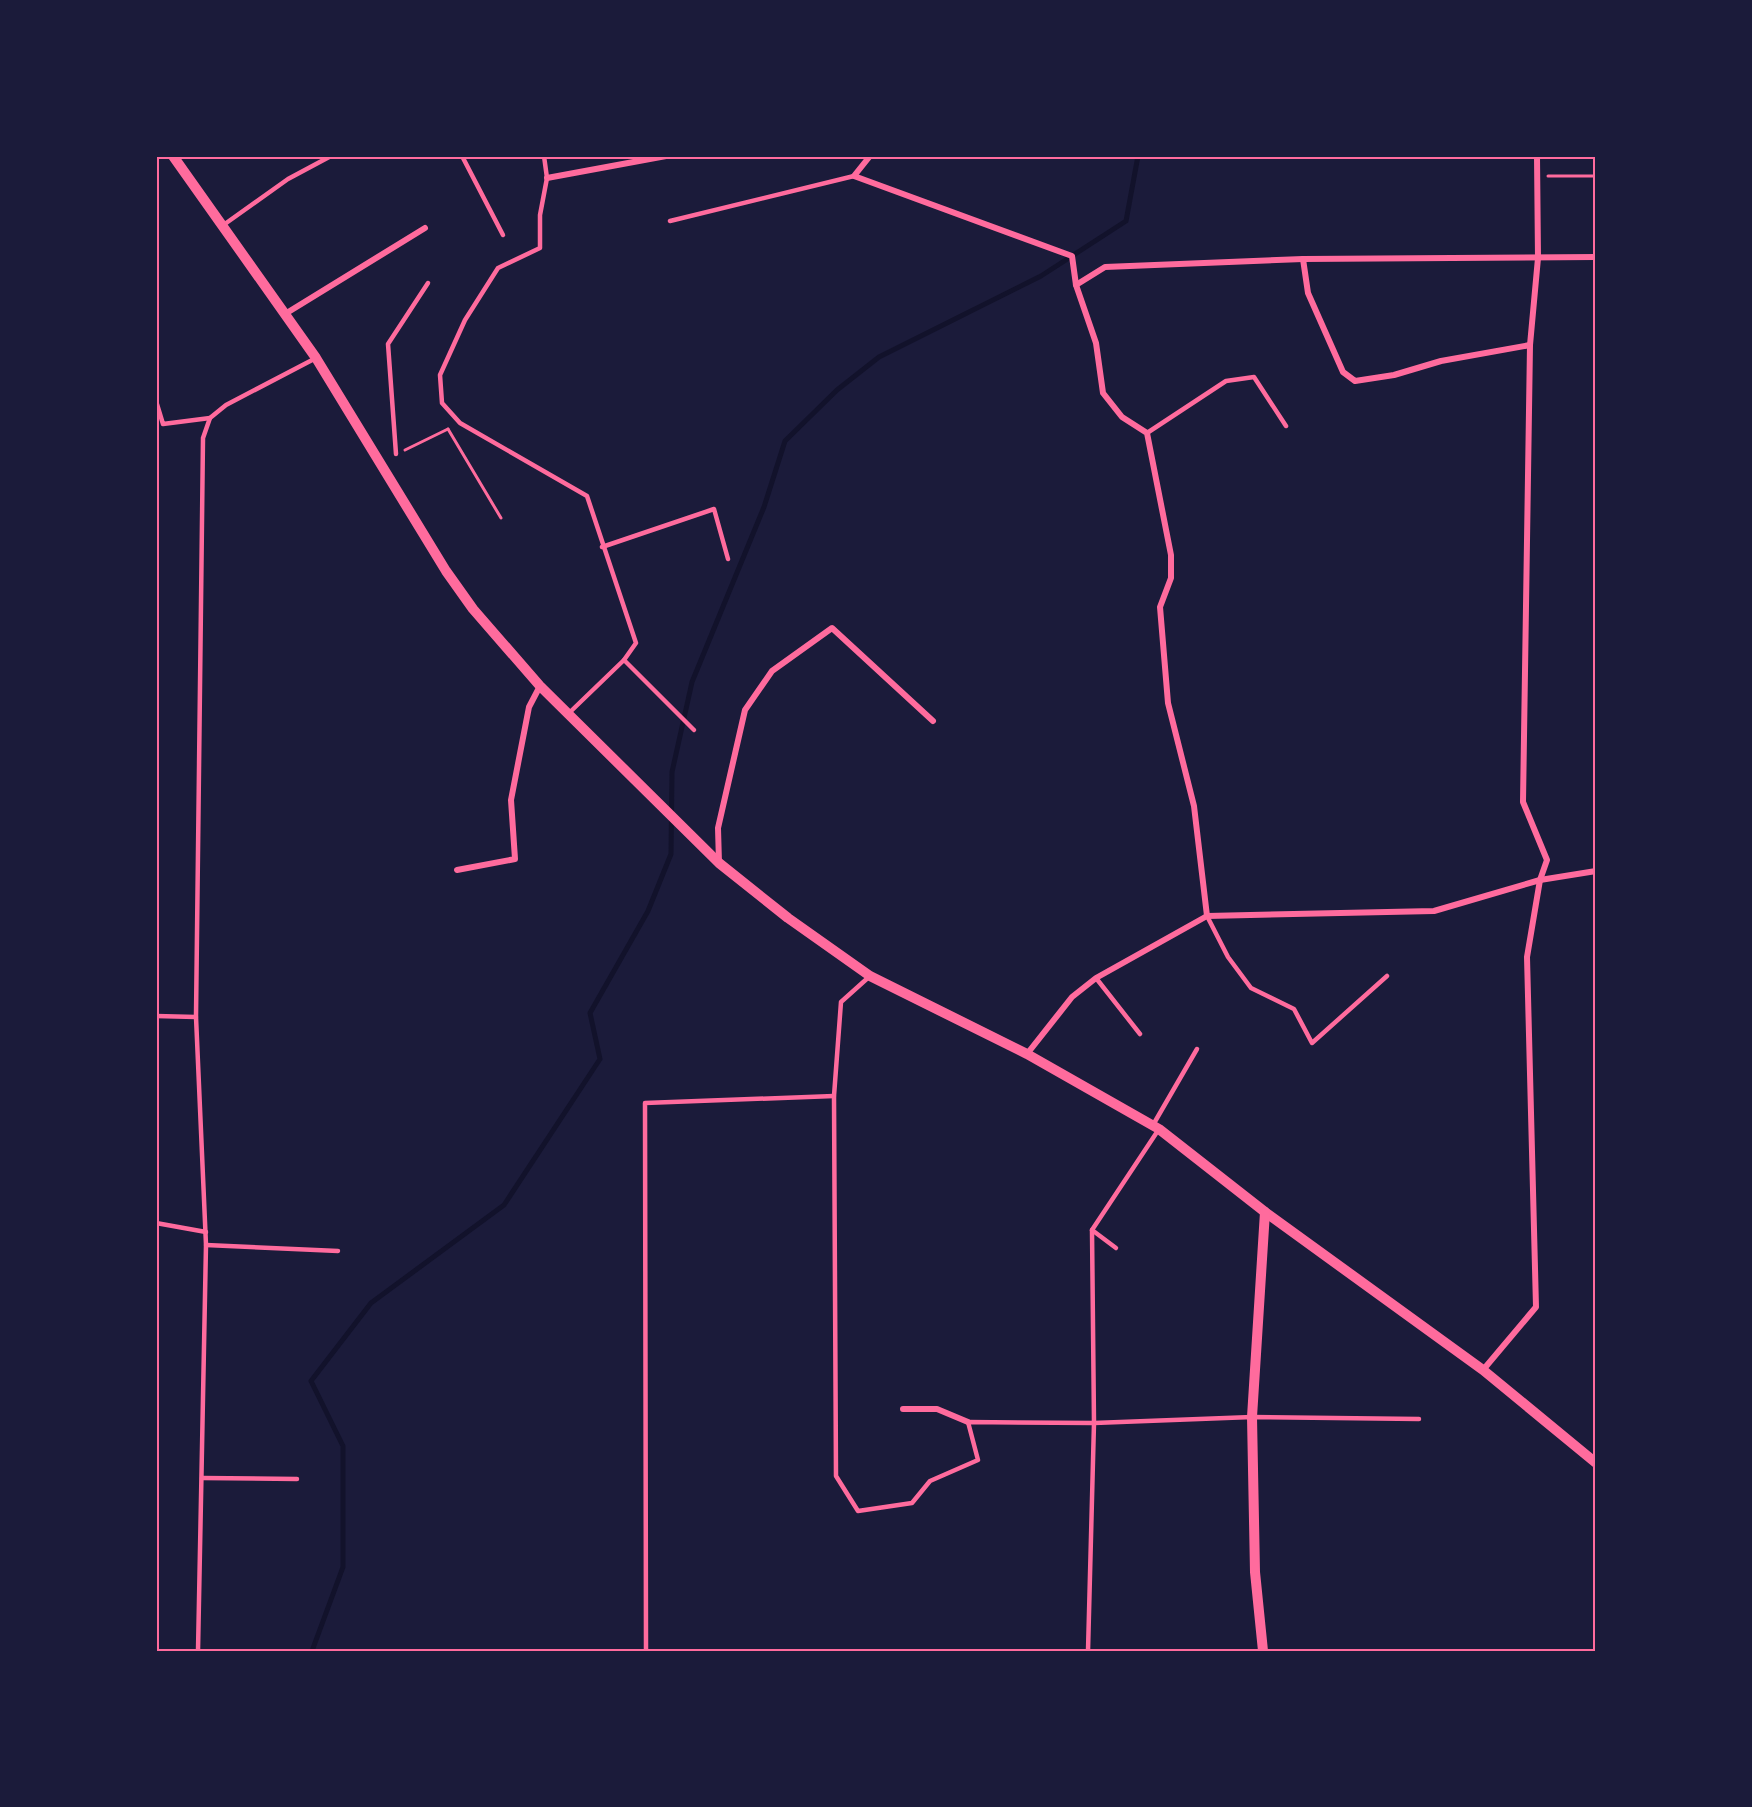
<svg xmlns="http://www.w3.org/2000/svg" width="1752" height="1807" font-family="'Open Sans',sans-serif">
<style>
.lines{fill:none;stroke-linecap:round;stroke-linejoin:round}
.stream{stroke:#12122b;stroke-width:5}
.path{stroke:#ff6b9d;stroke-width:3}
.service{stroke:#ff6b9d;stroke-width:4.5}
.minor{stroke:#ff6b9d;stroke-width:6}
.tertiary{stroke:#ff6b9d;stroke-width:10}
.neatline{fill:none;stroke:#ff6b9d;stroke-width:2}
</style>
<rect width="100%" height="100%" fill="#1b1b3a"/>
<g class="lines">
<polyline class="stream" points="312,1651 343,1567 343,1446 311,1381 371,1303 504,1205 600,1059 590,1013 648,911 671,854 672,772 692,682 764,507 785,441 837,390 879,357 1041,276 1126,221 1138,156"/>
<g class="path">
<polyline points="1548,176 1596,176"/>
<polyline points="448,429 501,518"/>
<polyline points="405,450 448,429"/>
</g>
<g class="service">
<polyline points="462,156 503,235"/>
<polyline points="544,156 547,178 540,215 540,248 498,268 465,320 440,375 442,403 460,423 587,496 636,643 624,660 568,714"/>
<polyline points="670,221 854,176"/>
<polyline points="222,226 288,179 331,156"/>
<polyline points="156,401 163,424 210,418"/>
<polyline points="1147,433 1226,381 1254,377 1286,426"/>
<polyline points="396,454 388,344 428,283"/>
<polyline points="602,547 714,509 728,559"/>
<polyline points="624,660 694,730"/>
<polyline points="1207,916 1228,957 1251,988 1294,1009 1312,1043 1387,976"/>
<polyline points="870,976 841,1002 834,1096 836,1476 858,1511 912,1503 930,1481 978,1460 968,1422 1094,1423 1252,1417 1419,1419"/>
<polyline points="1096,978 1140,1034"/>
<polyline points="156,1016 196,1017"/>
<polyline points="1153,1125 1197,1049"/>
<polyline points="156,1223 206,1232"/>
<polyline points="1092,1230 1116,1248"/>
<polyline points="206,1245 338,1251"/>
<polyline points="202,1478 297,1479"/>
<polyline points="198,1651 206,1245 196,1017 203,438 210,418 226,405 316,358"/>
<polyline points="646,1651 645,1103 834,1096"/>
<polyline points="1088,1651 1094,1423 1092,1230 1159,1129"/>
</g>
<g class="minor">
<polyline points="870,156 854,176 1072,256 1076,285 1096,343 1103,393 1122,417 1147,433 1171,555 1171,578 1160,607 1168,703 1194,806 1207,916"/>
<polyline points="547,178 666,156"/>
<polyline points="1303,259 1308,293 1343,372 1355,381 1394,375 1441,361 1530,345"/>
<polyline points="1076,285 1105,267 1303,259 1596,257"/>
<polyline points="285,314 425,228"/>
<polyline points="719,863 718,828 745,710 772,671 832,628 933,721"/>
<polyline points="457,870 515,859 511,800 529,707 540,686"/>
<polyline points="1027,1054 1072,997 1096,978 1207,916 1434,911 1540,880 1596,871"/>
<polyline points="1483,1370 1536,1307 1527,957 1540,880 1547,860 1523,802 1530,345 1538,258 1537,156"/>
<polyline points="903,1409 937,1409 968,1422"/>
</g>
<g class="tertiary">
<polyline points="173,156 316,358 446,571 473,609 540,686 719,863 788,918 870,976 1027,1054 1159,1129 1265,1212 1483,1370 1596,1463"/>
<polyline points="1263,1651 1255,1572 1252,1417 1265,1212"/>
</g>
</g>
<rect width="1752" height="1807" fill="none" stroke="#1b1b3a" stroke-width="315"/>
<rect x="158" y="158" width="1436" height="1492" class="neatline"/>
</svg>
